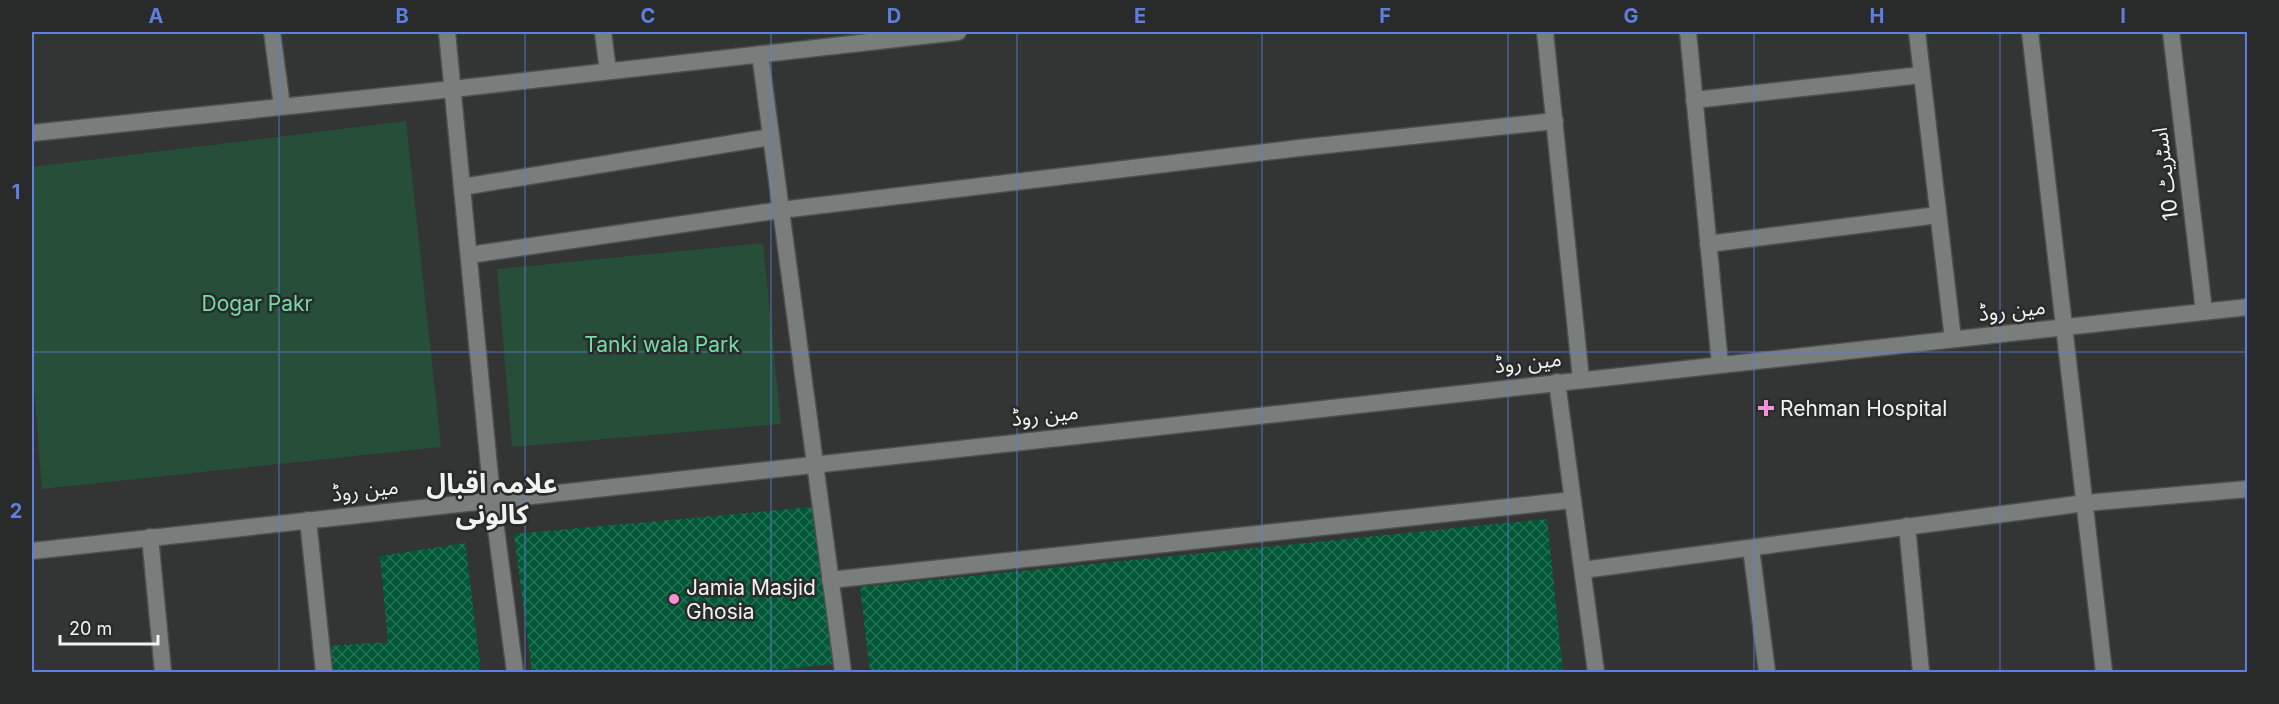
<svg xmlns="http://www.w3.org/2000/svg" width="2279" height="704" font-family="Inter,'Noto Sans Arabic',sans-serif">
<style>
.park{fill:#264e39}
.building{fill:url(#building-cross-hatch)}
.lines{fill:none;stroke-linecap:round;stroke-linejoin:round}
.minor-casing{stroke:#4e504f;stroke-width:19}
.minor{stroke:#797d7b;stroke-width:16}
.grid{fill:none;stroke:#5d80e0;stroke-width:1.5;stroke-opacity:0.55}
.poi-dot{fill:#f391d5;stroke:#282b29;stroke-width:2}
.labels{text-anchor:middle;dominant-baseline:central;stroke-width:5;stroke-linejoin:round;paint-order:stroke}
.street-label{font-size:21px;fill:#f1f3f2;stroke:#282b29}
.park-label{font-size:21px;fill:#76dba6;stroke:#282b29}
.poi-label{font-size:21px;fill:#f1f3f2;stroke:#282b29;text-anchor:start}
.district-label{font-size:27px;font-weight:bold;fill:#f1f3f2;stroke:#282b29}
.neatline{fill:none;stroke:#5d80e0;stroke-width:2}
.grid-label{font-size:20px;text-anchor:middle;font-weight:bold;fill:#5d80e0}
</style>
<defs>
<pattern id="building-cross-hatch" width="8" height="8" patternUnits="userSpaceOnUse" patternTransform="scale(1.5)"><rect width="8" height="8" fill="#005736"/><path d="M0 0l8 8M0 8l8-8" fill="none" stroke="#267054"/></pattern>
</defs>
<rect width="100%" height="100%" fill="#323533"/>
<g class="park">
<polygon points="406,121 441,447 42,489 32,360 32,167"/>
<polygon points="763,243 781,424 512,447 497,269"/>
</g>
<g class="building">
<polygon points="813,507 833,664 757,672 532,672 514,534"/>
<polygon points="1547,519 1563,672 870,672 860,587"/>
<polygon points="465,543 481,672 329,672 326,646 388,642 380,556"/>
</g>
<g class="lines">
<defs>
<g id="minor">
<polyline points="272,32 282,106"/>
<polyline points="447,32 492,498 515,672"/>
<polyline points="603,32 608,71"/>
<polyline points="1545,32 1581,379"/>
<polyline points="1688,32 1720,364"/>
<polyline points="1917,32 1953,339"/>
<polyline points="2030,32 2104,672"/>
<polyline points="2171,32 2204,311"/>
<polyline points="760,54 843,672"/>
<polyline points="1694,100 1921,75"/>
<polyline points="32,133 453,89 958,32"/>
<polyline points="462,187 771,137"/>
<polyline points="1708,244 1938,215"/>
<polyline points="469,255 781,210 1308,147 1555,121"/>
<polyline points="1557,382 1596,672"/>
<polyline points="308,520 324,672"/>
<polyline points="1907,526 1921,672"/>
<polyline points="150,537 163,672"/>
<polyline points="1751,548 1767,672"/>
<polyline points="32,551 2248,307"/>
<polyline points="1583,570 2085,503 2248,489"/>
<polyline points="830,580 1573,500"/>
</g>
</defs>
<use href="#minor" class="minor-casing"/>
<use href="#minor" class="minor"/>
</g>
<path class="grid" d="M279,32V672M525,32V672M771,32V672M1017,32V672M1262,32V672M1508,32V672M1754,32V672M2000,32V672M32,352H2248"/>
<g class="poi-dot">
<path d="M1763 399h6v6h6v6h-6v6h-6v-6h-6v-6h6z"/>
<circle cx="674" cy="599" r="6"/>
</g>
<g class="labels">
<g class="street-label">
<text transform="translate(2165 174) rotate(-97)">اسٹریٹ 10</text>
<text transform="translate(2012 310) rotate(-6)">مین روڈ</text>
<text transform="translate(1528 362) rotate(-6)">مین روڈ</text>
<text transform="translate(1045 415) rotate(-6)">مین روڈ</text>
<text transform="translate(365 490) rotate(-7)">مین روڈ</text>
</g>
<g class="park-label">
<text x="257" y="303">Dogar Pakr</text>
<text x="662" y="344">Tanki wala Park</text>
</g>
<g class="poi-label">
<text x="1780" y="408">Rehman Hospital</text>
<text x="686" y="587">Jamia Masjid<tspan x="686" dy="24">Ghosia</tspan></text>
</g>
<g class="district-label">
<text x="492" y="483">علامہ اقبال<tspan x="492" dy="31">کالونی</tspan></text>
</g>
</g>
<rect width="2279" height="704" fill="none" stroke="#282b29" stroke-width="66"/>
<path d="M60 635v9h98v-9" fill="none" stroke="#f1f3f2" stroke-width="3"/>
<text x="69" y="635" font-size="18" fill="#f1f3f2" stroke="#282b29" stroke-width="4.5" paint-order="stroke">20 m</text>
<rect x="33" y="33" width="2213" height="638" class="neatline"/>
<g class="grid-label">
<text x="156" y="23">A</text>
<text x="402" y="23">B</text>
<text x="648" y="23">C</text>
<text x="894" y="23">D</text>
<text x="1140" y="23">E</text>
<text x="1385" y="23">F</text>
<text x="1631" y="23">G</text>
<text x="1877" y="23">H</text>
<text x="2123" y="23">I</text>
<text x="16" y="199">1</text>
<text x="16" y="518">2</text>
</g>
</svg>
